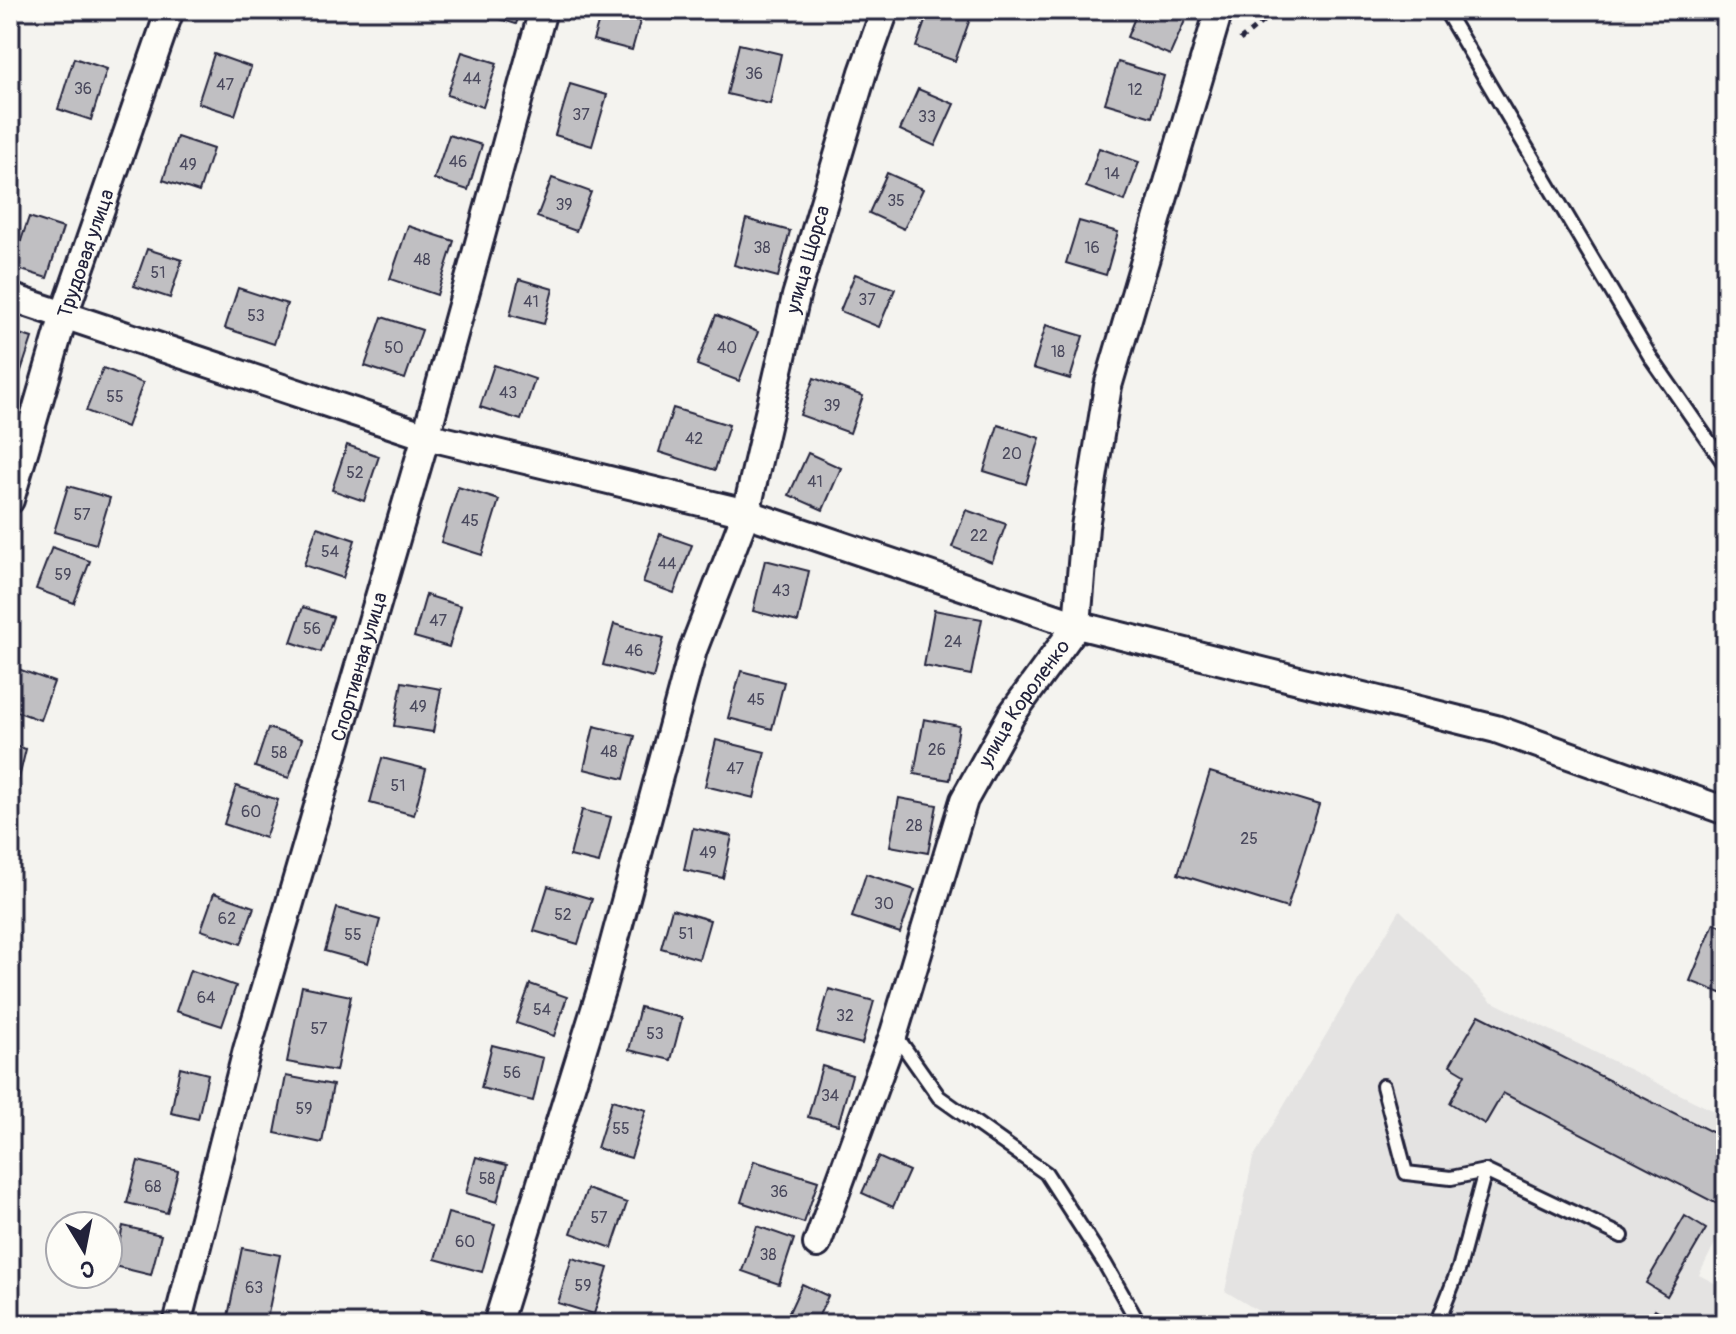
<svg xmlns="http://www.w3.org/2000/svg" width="1736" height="1334" font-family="Pangolin,sans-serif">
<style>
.built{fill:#e4e3e2}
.building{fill:#c0bfc2;stroke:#22223b;stroke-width:2}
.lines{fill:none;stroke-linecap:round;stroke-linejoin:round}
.lane-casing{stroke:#22223b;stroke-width:18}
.street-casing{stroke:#22223b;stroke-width:32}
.path{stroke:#22223b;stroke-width:5;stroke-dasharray:6 6;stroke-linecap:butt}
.lane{stroke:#fdfcf7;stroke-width:12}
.street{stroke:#fdfcf7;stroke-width:26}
.labels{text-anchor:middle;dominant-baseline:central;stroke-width:6;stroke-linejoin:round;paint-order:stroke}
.number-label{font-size:16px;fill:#4a495d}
.street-label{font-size:20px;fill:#22223b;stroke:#fdfcf7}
</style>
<rect width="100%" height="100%" fill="#f4f3ef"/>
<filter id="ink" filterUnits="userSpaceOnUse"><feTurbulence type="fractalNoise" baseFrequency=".0125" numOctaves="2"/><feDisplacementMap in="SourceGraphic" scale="16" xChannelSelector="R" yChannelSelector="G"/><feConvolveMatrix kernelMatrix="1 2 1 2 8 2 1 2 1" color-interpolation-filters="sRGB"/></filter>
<g filter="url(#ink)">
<polygon class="built" points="1400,910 1491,1001 1726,1117 1726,1221 1699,1275 1726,1289 1726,1324 1280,1324 1225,1291 1253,1158"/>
<g class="building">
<polygon points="225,10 257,10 254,20"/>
<polygon points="471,10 521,10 516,24"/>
<polygon points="602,10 643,11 632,50 593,40"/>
<polygon points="929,10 955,10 971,16 955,61 916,47"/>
<polygon points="1138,10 1174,10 1187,16 1170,55 1127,37"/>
<polygon points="739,44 781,54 770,104 727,94"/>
<polygon points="462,52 497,63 483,107 447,95"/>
<polygon points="214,54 251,67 235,115 198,103"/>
<polygon points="74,58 107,69 91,120 58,109"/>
<polygon points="1118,62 1164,76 1152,117 1105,103"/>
<polygon points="570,84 607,95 592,146 555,135"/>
<polygon points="918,89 954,104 935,146 900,130"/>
<polygon points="449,135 482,145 468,190 434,179"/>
<polygon points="177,137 213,149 199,192 163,180"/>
<polygon points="1099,148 1139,162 1125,201 1086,187"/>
<polygon points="887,173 923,189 904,229 869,213"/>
<polygon points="552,178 591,192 576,231 537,217"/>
<polygon points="29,217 63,228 47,278 12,267"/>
<polygon points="746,219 790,231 778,277 734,265"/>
<polygon points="1079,221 1118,232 1106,275 1066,263"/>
<polygon points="408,226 454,241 437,295 390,279"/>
<polygon points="147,249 182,260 170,298 134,286"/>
<polygon points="855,274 895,289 879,327 840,311"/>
<polygon points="519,279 553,289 544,324 510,315"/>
<polygon points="238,288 287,304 274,344 225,328"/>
<polygon points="716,315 758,332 739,381 697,365"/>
<polygon points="382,317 422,330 405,379 365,366"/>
<polygon points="1046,325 1083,336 1070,379 1033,368"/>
<polygon points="10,331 32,338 17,383 10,380"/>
<polygon points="494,365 535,379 521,420 480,407"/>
<polygon points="103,368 143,383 127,427 86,411"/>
<polygon points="814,378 863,396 850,433 800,415"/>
<polygon points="673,408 729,425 715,470 659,452"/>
<polygon points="998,425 1040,438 1026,484 984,471"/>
<polygon points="347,445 379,456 364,501 332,490"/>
<polygon points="808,453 841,468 823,510 789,495"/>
<polygon points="68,486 110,498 96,544 54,532"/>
<polygon points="458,487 499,500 482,555 441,542"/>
<polygon points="966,510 1006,524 992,562 952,547"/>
<polygon points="317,527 355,540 343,578 304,565"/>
<polygon points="660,534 692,545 674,593 643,582"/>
<polygon points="52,547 90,561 74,603 36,589"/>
<polygon points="765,560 809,571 798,622 753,611"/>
<polygon points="426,595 461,606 449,647 414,637"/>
<polygon points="303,607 333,617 321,652 291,642"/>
<polygon points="934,610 982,619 971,675 924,666"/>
<polygon points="614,624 664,638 653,678 603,665"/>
<polygon points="10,666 54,682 40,720 10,709"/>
<polygon points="741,671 784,682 772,729 728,718"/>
<polygon points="402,682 441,689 433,732 394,726"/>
<polygon points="924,719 959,726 950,780 914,774"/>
<polygon points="594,726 635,736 624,779 584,769"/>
<polygon points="268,728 302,739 289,778 255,767"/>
<polygon points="716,740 765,752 754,798 705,786"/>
<polygon points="10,745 26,749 15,795 10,793"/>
<polygon points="382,758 426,769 414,815 370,803"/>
<polygon points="1210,772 1319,805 1287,908 1178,874"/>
<polygon points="236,786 278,800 265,838 224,824"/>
<polygon points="899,798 937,805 928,853 890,846"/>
<polygon points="582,810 611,817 599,863 570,856"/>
<polygon points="693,828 732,836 723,878 684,870"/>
<polygon points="866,874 915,890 900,933 852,917"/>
<polygon points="548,886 592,899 578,944 534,931"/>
<polygon points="214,893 254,907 241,944 201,930"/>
<polygon points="337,908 380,920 368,963 325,951"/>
<polygon points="672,909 710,920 699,959 661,948"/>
<polygon points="1714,923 1726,928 1726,995 1690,981"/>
<polygon points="190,970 236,986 222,1026 176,1011"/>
<polygon points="530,984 567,997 554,1036 516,1023"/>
<polygon points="302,986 351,996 336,1071 287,1062"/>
<polygon points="829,989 874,1001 862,1044 817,1032"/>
<polygon points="640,1007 682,1018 671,1060 629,1050"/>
<polygon points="1479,1015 1726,1139 1726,1191 1719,1205 1503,1093 1485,1124 1450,1103 1465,1074 1450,1065"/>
<polygon points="492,1045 543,1058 533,1101 481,1088"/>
<polygon points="822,1066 852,1075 838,1125 808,1117"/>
<polygon points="180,1067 208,1074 198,1119 171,1113"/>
<polygon points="286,1076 333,1085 322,1143 275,1133"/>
<polygon points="612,1100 646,1110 631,1158 597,1148"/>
<polygon points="476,1157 507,1165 497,1202 466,1193"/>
<polygon points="878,1157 909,1171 893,1207 862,1193"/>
<polygon points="138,1161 178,1171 167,1213 127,1203"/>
<polygon points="754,1161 818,1181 804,1223 741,1202"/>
<polygon points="587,1189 627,1203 612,1248 571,1233"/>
<polygon points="448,1213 495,1225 482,1272 435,1259"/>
<polygon points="1685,1216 1706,1229 1667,1296 1646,1283"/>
<polygon points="123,1226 161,1235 151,1275 114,1266"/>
<polygon points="757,1226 794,1239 779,1284 742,1271"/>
<polygon points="242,1248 280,1255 266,1324 227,1321"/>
<polygon points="572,1258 608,1268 594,1314 558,1303"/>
<polygon points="802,1284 828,1296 815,1324 798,1324 786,1319"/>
<polygon points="1655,1309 1680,1324 1646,1324"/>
<polygon points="420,1311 466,1323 465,1324 417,1324"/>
</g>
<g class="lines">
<defs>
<g id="lane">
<polyline points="1445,10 1651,358 1726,466"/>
<polyline points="894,1033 939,1097 1046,1173 1105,1264 1139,1324"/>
<polyline points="1383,1086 1406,1173 1451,1178 1485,1171"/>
<polyline points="1437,1324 1459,1268 1485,1171 1622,1236"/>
</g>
<g id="street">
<polyline points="10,297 426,436 746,513 1077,625 1496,729 1726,811"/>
<path id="s1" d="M10,500L64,315L170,10"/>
<path id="s2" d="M817,1244L894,1033L964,800L1012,714L1077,625L1085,527L1108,386L1219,10"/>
<path id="s3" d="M177,1324L247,1050L426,436L543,10"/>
<path id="s4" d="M497,1324L602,987L693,650L746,513L796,296L863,72L885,10"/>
</g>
</defs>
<use href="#lane" class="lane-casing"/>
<use href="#street" class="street-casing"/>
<polyline class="path" points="1240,40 1277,10"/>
<use href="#lane" class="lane"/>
<use href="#street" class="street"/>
</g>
</g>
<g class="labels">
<g class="number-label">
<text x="754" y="74">36</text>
<text x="472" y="79">44</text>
<text x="225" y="85">47</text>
<text x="83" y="89">36</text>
<text x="1135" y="90">12</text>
<text x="581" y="115">37</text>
<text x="927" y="117">33</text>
<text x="458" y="162">46</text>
<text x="188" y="165">49</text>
<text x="1112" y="174">14</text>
<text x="896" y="201">35</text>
<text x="564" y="205">39</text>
<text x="762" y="248">38</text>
<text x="1092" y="248">16</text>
<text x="422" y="260">48</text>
<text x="158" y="273">51</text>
<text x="867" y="300">37</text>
<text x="531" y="302">41</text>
<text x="256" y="316">53</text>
<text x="394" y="348">50</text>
<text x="727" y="348">40</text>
<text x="1058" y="352">18</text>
<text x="508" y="393">43</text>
<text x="115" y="397">55</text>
<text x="832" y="406">39</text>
<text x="694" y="439">42</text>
<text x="1012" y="454">20</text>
<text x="355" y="473">52</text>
<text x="815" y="482">41</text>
<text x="82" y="515">57</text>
<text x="470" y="521">45</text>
<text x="979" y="536">22</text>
<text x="330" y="552">54</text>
<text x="667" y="564">44</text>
<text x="63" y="575">59</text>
<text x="781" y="591">43</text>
<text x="438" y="621">47</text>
<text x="312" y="629">56</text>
<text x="953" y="642">24</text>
<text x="634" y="651">46</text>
<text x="756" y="700">45</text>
<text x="418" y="707">49</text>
<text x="937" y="750">26</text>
<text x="609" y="752">48</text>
<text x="279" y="753">58</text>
<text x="735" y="769">47</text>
<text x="398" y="786">51</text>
<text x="251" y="812">60</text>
<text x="914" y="826">28</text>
<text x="1249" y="839">25</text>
<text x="708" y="853">49</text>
<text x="884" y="904">30</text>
<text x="563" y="915">52</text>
<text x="227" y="919">62</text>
<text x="686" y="934">51</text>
<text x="353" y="935">55</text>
<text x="206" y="998">64</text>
<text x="542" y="1010">54</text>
<text x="845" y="1016">32</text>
<text x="319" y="1029">57</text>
<text x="655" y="1034">53</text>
<text x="512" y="1073">56</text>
<text x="830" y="1096">34</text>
<text x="304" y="1109">59</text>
<text x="621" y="1129">55</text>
<text x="487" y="1179">58</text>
<text x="153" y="1187">68</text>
<text x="779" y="1192">36</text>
<text x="599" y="1218">57</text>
<text x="465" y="1242">60</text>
<text x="768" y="1255">38</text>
<text x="583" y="1286">59</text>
<text x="254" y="1288">63</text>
</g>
<g class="street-label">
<text stroke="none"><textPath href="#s1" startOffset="258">Трудовая улица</textPath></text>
<text stroke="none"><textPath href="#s4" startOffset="1110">улица Щорса</textPath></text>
<text stroke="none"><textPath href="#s3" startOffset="682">Спортивная улица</textPath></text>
<text stroke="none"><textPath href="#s2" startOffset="582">улица Короленко</textPath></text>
</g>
</g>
<rect width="1736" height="1334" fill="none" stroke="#fdfcf7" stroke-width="40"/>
<rect x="20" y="20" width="1696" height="1294" fill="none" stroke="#22223b" stroke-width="3" filter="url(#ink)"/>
<g transform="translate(84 1250) rotate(170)"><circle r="38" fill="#fdfcf7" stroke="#a5a5ac" stroke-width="2"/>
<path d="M0-6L14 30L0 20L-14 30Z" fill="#22223b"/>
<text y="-12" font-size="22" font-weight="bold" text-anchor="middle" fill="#22223b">С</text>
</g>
</svg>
